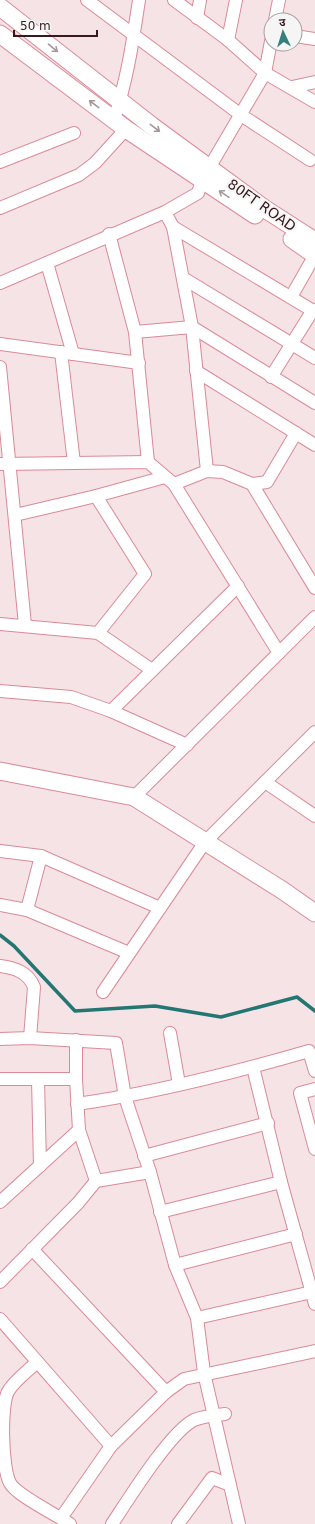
<svg xmlns="http://www.w3.org/2000/svg" width="315" height="1524" font-family="'DejaVu Sans','Noto Sans Devanagari',sans-serif">
<style>
.lines{fill:none;stroke-linecap:round;stroke-linejoin:round}
.stream{stroke:#247673;stroke-width:3.5}
.street-casing{stroke:#db8a98;stroke-width:14}
.secondary-casing{stroke:#db8a98;stroke-width:19}
.street{stroke:#fff;stroke-width:12}
.secondary{stroke:#fff;stroke-width:17}
.oneway{stroke:#a5979a}
.labels{text-anchor:middle;dominant-baseline:central;stroke-width:4;stroke-linejoin:round;paint-order:stroke}
.street-label{font-size:14px;fill:#37181e;stroke:#f5f5f5}
</style>
<rect width="100%" height="100%" fill="#f5e3e5"/>
<g class="lines">
<polyline class="stream" points="0,935 14,946 75,1011 155,1006 221,1017 297,997 315,1011"/>
<defs>
<g id="street">
<polyline points="87,0 241,115 310,160"/>
<polyline points="174,0 228,40 265,73 315,102"/>
<polyline points="197,18 200,0"/>
<polyline points="275,20 279,0"/>
<polyline points="295,36 315,39"/>
<polyline points="228,40 236,0"/>
<polyline points="292,87 315,82"/>
<path d="M114,119C127,81 133,40 139,0"/>
<polyline points="0,162 74,133"/>
<polyline points="0,208 79,175 95,163 126,129"/>
<polyline points="165,212 173,227 192,327 207,471"/>
<polyline points="173,227 315,312"/>
<polyline points="109,234 135,332 148,462"/>
<polyline points="47,263 73,354"/>
<polyline points="183,278 315,358"/>
<polyline points="0,283 165,212 198,193 202,180 265,73 271,41"/>
<polyline points="291,297 315,255"/>
<polyline points="135,332 192,327 315,403"/>
<polyline points="0,344 139,363"/>
<polyline points="61,352 74,463"/>
<polyline points="0,367 25,625"/>
<polyline points="196,371 315,445"/>
<polyline points="271,377 313,310"/>
<polyline points="0,464 148,462 174,484 279,653"/>
<polyline points="174,484 207,471 223,472 252,484 315,588"/>
<polyline points="252,484 267,482 296,433"/>
<polyline points="96,496 145,574 98,633"/>
<polyline points="15,515 96,496 165,477"/>
<polyline points="0,624 98,633 152,670"/>
<polyline points="0,691 71,697 111,711 187,745"/>
<polyline points="111,711 238,586"/>
<polyline points="265,782 315,816"/>
<polyline points="134,797 315,617"/>
<polyline points="0,851 41,856 160,908"/>
<polyline points="0,905 27,910 129,953"/>
<polyline points="27,910 41,856"/>
<path d="M0,966C15,968 28,972 34,987L30,1038"/>
<polyline points="103,992 205,842 315,732"/>
<polyline points="170,1033 179,1084"/>
<polyline points="0,1039 30,1038 116,1043 125,1097 150,1172 175,1265 197,1318 204,1373 230,1485"/>
<polyline points="253,1067 281,1182 315,1304"/>
<polyline points="0,1079 76,1079"/>
<polyline points="38,1079 40,1166"/>
<polyline points="315,1089 300,1093 315,1149"/>
<path d="M77,1104C155,1093 233,1073 309,1051L315,1071"/>
<polyline points="144,1156 268,1123"/>
<polyline points="96,1181 150,1172"/>
<polyline points="0,1202 79,1130"/>
<polyline points="160,1212 281,1182"/>
<polyline points="32,1249 166,1392"/>
<polyline points="175,1265 296,1234"/>
<polyline points="0,1282 78,1203 96,1181 79,1130 76,1079 76,1040"/>
<polyline points="197,1318 312,1292"/>
<polyline points="0,1319 111,1446"/>
<path d="M37,1362C28,1371 16,1379 9,1390C0,1402 2,1469 10,1483C16,1495 57,1515 70,1524"/>
<polyline points="61,1518 111,1446 166,1392 184,1379 315,1351"/>
<path d="M112,1524C128,1500 170,1432 194,1420C203,1416 215,1415 225,1414"/>
<polyline points="178,1524 212,1478 230,1485 239,1524"/>
</g>
<g id="secondary">
<polyline points="0,7 152,126 265,209 315,241"/>
<polyline points="0,34 126,129 255,215"/>
<polyline points="292,239 315,255"/>
<polyline points="0,771 134,797 282,890 315,913"/>
</g>
</defs>
<use href="#street" class="street-casing"/>
<use href="#secondary" class="secondary-casing"/>
<use href="#street" class="street"/>
<use href="#secondary" class="secondary"/>
</g>
<defs><path id="oneway-shaft" d="M-6 0H5M1.5-3L5.5 0L1.5 3" fill="none" stroke-width="1.6" stroke-linecap="round" stroke-linejoin="round"/></defs>
<g class="oneway">
<use href="#oneway-shaft" transform="translate(53 48) rotate(40)"/>
<use href="#oneway-shaft" transform="translate(94 104) rotate(-143)"/>
<use href="#oneway-shaft" transform="translate(155 128) rotate(37)"/>
<use href="#oneway-shaft" transform="translate(224 194) rotate(-146)"/>
</g>
<g class="labels">
<g class="street-label">
<text transform="translate(262 205) rotate(35)">80FT ROAD</text>
</g>
</g>
<g transform="translate(283 32) rotate(356)"><circle r="19" fill="#f5f5f5" stroke="#a99d9f"/>
<path d="M0-3L7 15L0 10L-7 15Z" fill="#377f7a"/>
<text y="-6" font-size="11" font-weight="bold" text-anchor="middle" fill="#37181e">उ</text>
</g>
<path d="M14 30v6h83v-6" fill="none" stroke="#37181e" stroke-width="2"/>
<text x="20" y="30" font-size="12" fill="#37181e" stroke="#f5f5f5" stroke-width="3" paint-order="stroke">50 m</text>
</svg>
